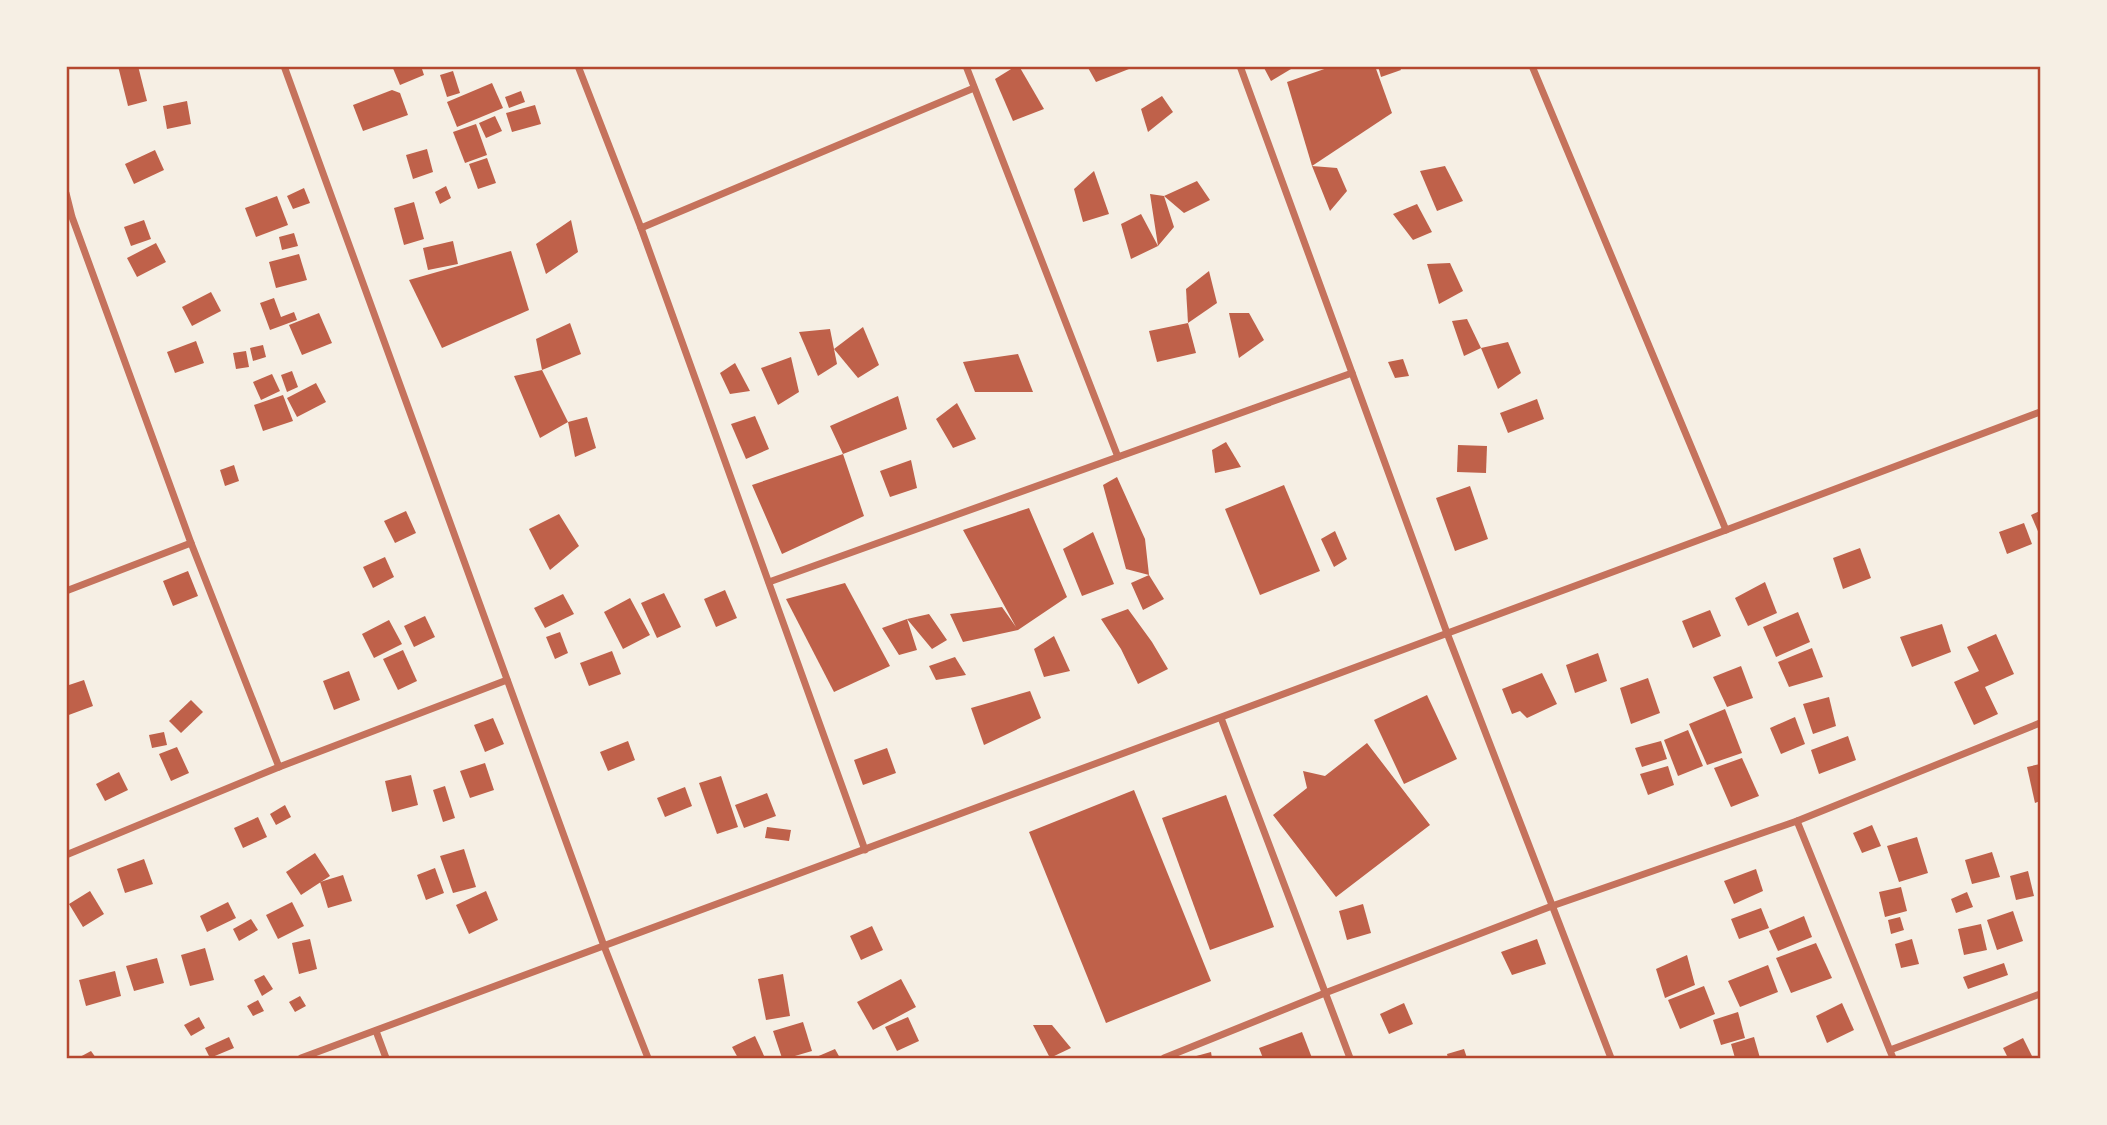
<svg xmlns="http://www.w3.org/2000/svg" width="2107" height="1125" font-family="'Fira Sans',sans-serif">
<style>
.building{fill:#bf614a}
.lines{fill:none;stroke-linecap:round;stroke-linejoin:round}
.minor{stroke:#c5725c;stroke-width:7}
.neatline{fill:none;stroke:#b5482f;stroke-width:2.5}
</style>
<rect width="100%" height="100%" fill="#f6efe4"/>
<g class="building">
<polygon points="118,66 138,66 147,101 128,106"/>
<polygon points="392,66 421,66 424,75 400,85"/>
<polygon points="1016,66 1019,66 1044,109 1013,121 995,79"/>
<polygon points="1087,66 1134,66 1134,67 1096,82"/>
<polygon points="1263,66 1296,66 1271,81"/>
<polygon points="1333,66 1375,66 1392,113 1312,166 1287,82"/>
<polygon points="1378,66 1399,66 1401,70 1381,77"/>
<polygon points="453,71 460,93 447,97 440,75"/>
<polygon points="492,83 503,108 457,127 447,102"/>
<polygon points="392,90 400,93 408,115 363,131 353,105"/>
<polygon points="521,91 525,102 509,108 505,97"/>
<polygon points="1162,96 1173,112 1148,132 1141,109"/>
<polygon points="187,101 191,124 167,129 163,106"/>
<polygon points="535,105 541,124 512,132 506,113"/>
<polygon points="495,116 502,131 486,138 479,123"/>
<polygon points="476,124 487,155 465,163 453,132"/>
<polygon points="427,149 433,172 413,179 406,155"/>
<polygon points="155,150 164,170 134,184 125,164"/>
<polygon points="487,158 496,183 478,189 469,164"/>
<polygon points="1312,166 1337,168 1347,191 1330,211"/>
<polygon points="1445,166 1463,201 1437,211 1420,171"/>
<polygon points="1094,171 1109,214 1083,222 1074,189"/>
<polygon points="1197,181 1210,200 1184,213 1164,196"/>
<polygon points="446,186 451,198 440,204 435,192"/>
<polygon points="304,188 310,203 293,209 287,196"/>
<polygon points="1150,194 1164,196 1174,227 1158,246 1131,259 1121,224 1141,214 1158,246"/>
<polygon points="277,196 288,225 256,237 245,208"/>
<polygon points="414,202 424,239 404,245 394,208"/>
<polygon points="1417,204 1432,232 1413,240 1393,214"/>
<polygon points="144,220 151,239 131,246 124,227"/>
<polygon points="571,220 578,252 546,274 536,244"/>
<polygon points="294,233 298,246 282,250 279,237"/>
<polygon points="453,241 458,264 428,270 423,248"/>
<polygon points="156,243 166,262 137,277 127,258"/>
<polygon points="511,251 529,310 442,348 409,280"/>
<polygon points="299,254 307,280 276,288 269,262"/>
<polygon points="1450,263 1463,291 1439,304 1427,264"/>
<polygon points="1209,271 1217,303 1188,323 1186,289"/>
<polygon points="211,292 221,311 192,326 182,307"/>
<polygon points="274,298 281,317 294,312 297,320 270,330 260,303"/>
<polygon points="319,313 332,343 302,355 289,325"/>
<polygon points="1229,313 1249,313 1264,340 1239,358"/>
<polygon points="1467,319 1481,348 1464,356 1452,321"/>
<polygon points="570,323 581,354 542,370 568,422 587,417 596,448 575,457 568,422 540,438 514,376 542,370 536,339"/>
<polygon points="1188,323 1196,353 1157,362 1149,331"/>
<polygon points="863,327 879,365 858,378 834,349"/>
<polygon points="830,329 837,364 818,376 799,332"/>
<polygon points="196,341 204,363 175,373 167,352"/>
<polygon points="1508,342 1521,373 1498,389 1481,348"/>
<polygon points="263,345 266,357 253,361 250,348"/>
<polygon points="246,351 249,367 236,369 233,353"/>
<polygon points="1018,354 1033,392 975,392 963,362"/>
<polygon points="791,357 799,392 778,405 761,368"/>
<polygon points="1403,359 1409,376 1395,378 1388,362"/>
<polygon points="735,363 750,391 730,394 720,373"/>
<polygon points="292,371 298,387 287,392 281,375"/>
<polygon points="272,374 280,391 261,400 253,382"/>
<polygon points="316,383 326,402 297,417 287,398"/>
<polygon points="283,395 293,421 263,431 254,405"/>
<polygon points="898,396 907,429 843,454 864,516 782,554 752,485 843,454 830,426"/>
<polygon points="1537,399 1544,419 1508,433 1500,413"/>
<polygon points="957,403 976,439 953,448 936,419"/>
<polygon points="755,416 769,449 746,459 731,424"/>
<polygon points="1226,442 1241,467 1215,473 1212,450"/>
<polygon points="1458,445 1487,446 1486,473 1457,472"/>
<polygon points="911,460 917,488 890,497 880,471"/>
<polygon points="234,465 239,481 225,486 220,470"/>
<polygon points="1117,477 1145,539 1149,575 1164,599 1143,610 1131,583 1149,575 1126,569 1103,485"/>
<polygon points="1284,485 1320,571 1260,595 1225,509"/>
<polygon points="1470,486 1488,539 1455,551 1436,498"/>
<polygon points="1029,508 1067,597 1018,630 963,642 950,614 1002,607 1016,627 963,530"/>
<polygon points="406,511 416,533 395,543 384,521"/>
<polygon points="2040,511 2040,536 2031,515"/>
<polygon points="559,514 579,546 550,570 529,529"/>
<polygon points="2024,523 2032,544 2007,554 1999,532"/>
<polygon points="1335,531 1347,559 1334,567 1321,539"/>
<polygon points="1093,532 1114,584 1082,596 1063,549"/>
<polygon points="1860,548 1871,578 1843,589 1833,558"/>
<polygon points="385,557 394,577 373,588 363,567"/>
<polygon points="188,571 198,596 173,606 163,581"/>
<polygon points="1765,582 1777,613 1748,626 1735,598"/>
<polygon points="845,583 890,666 834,692 786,599"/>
<polygon points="725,590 737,618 716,627 704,599"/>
<polygon points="664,593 681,627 657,638 641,603"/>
<polygon points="563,594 574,614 545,628 534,608"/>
<polygon points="630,598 650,635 623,649 604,612"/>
<polygon points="1128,609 1152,642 1168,669 1138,684 1121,649 1101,619"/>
<polygon points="1710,610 1721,636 1693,648 1682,621"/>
<polygon points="1798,612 1810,642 1776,657 1763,627"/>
<polygon points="929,614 947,640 932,649 907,619 917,650 899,655 882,628 907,619"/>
<polygon points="425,616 435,637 414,647 404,626"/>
<polygon points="389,620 402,644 374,658 362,634"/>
<polygon points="1942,624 1951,652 1912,667 1900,637"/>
<polygon points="560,632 568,653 555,659 546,637"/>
<polygon points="1996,634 2014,674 1985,687 1998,714 1974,725 1954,682 1979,671 1967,647"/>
<polygon points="1054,636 1070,671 1044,677 1034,649"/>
<polygon points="1812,648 1823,677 1789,687 1778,662"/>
<polygon points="403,650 417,681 398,690 383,659"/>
<polygon points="612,651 621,674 589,686 580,663"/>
<polygon points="1598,653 1607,681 1575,693 1566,665"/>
<polygon points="955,657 966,675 936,680 929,666"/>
<polygon points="1741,666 1753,698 1727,707 1713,677"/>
<polygon points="349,671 360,700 334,710 323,681"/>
<polygon points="1542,673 1557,704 1527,718 1520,711 1512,714 1502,689"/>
<polygon points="1648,678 1660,713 1631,724 1620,688"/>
<polygon points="84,680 93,706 66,716 66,686"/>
<polygon points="1030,691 1041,718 984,745 971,708"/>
<polygon points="1427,695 1457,759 1404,784 1374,720"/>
<polygon points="1829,697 1836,726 1813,734 1803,704"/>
<polygon points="191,700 203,712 181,733 169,721"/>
<polygon points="1725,709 1742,753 1707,765 1689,724"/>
<polygon points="1795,717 1805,744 1781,754 1770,728"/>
<polygon points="493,718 504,744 485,752 474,725"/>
<polygon points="1688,730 1703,766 1678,776 1664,740"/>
<polygon points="164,732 167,745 152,748 149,735"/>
<polygon points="1848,736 1856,760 1819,774 1811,750"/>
<polygon points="628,741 635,760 608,771 600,752"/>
<polygon points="1661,741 1667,759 1642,767 1635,748"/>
<polygon points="1367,743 1430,825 1336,897 1273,815 1307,788 1303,771 1325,776"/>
<polygon points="177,747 189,773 171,781 159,754"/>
<polygon points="887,748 896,773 863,785 854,760"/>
<polygon points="1742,758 1759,796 1731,807 1714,768"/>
<polygon points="485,763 494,790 470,798 460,771"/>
<polygon points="2040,764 2040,801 2035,803 2027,767"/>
<polygon points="1668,766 1674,785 1648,795 1640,774"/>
<polygon points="119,772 128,790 105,801 96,784"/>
<polygon points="411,775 418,805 392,812 385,781"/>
<polygon points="721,776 738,827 717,834 699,783"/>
<polygon points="445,786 455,818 443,822 433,790"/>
<polygon points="685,787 692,806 665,817 657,798"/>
<polygon points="1134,790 1211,981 1106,1023 1029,832"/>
<polygon points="767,793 776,816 744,828 735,805"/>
<polygon points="1226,795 1274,927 1210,950 1162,818"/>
<polygon points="285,805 291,817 276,825 270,814"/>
<polygon points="258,817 267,837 243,848 234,828"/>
<polygon points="1872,825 1881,846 1862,853 1853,833"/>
<polygon points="767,827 791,830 789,841 765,838"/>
<polygon points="1917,837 1928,873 1899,882 1887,846"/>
<polygon points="464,849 476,887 453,893 440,856"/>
<polygon points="1992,852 2000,877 1972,884 1965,860"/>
<polygon points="315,853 330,876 301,895 286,872"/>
<polygon points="144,859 153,884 125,893 117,869"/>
<polygon points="435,868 444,893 426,900 417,875"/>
<polygon points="1756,869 1763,891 1734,904 1724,881"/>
<polygon points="2028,871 2034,896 2016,900 2010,876"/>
<polygon points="343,875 352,901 328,908 320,882"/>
<polygon points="1901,887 1907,911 1885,917 1879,892"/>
<polygon points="90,891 104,914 83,927 69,904"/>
<polygon points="486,891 498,920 469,934 456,905"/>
<polygon points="1967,892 1973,907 1956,913 1951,899"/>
<polygon points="228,902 236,918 207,932 200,916"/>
<polygon points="292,902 304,926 278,939 266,915"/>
<polygon points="1363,904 1371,933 1347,940 1339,911"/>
<polygon points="1761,908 1769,928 1739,939 1731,919"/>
<polygon points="2013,911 2023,941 1997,950 1987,920"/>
<polygon points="1804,916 1812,937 1778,951 1769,931"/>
<polygon points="1900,917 1904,930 1891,934 1888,920"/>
<polygon points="251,919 258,930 239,941 233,929"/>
<polygon points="1981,924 1987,950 1964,955 1958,929"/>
<polygon points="872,926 883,950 861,960 850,936"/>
<polygon points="310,939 317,969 299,974 292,943"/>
<polygon points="1537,939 1546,964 1512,975 1501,952"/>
<polygon points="1912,939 1919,964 1901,968 1895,944"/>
<polygon points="1816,943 1832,978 1791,993 1776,958"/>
<polygon points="205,948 214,980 190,986 181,955"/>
<polygon points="1687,955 1695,985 1665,998 1656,969"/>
<polygon points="157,958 164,983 134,991 126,966"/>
<polygon points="2004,963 2008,975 1968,989 1963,977"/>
<polygon points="1768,965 1778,992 1740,1007 1728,981"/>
<polygon points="115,971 121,996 86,1006 79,980"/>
<polygon points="783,974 790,1016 766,1020 758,979"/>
<polygon points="264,975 273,989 262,996 254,980"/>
<polygon points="901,979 916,1007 873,1030 857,1002"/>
<polygon points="1704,986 1715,1014 1680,1029 1668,1000"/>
<polygon points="300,996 306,1006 295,1012 289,1002"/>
<polygon points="258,1000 264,1011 253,1016 247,1006"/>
<polygon points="1404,1003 1413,1024 1389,1034 1380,1014"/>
<polygon points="1842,1003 1854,1030 1827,1043 1816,1016"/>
<polygon points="1738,1012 1745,1038 1721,1045 1713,1020"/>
<polygon points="199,1017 205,1028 191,1036 184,1025"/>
<polygon points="908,1017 919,1041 897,1051 885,1027"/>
<polygon points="803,1022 812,1051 788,1058 782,1058 773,1031"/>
<polygon points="1033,1025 1052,1025 1071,1048 1050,1058"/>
<polygon points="1302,1032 1312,1058 1263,1058 1259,1048"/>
<polygon points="755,1036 765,1058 738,1058 732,1047"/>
<polygon points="229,1037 234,1048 210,1058 205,1048"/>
<polygon points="1754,1037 1760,1058 1735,1058 1731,1044"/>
<polygon points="2023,1038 2033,1058 2008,1058 2003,1048"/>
<polygon points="835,1049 840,1058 814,1058"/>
<polygon points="1464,1049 1467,1058 1448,1058 1447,1054"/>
<polygon points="91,1051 96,1058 78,1058"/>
<polygon points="1211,1052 1212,1058 1189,1058"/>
</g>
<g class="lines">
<g class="minor">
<polyline points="284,66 604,946 648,1058"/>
<polyline points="578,66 641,228 865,850"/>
<polyline points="966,66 1118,457"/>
<polyline points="1240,66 1447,633 1611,1058"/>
<polyline points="1532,66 1726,530"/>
<polyline points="66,193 72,217 191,543 66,591"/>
<polyline points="641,228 974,88"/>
<polyline points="191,543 279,767 507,680"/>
<polyline points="769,582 1352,373"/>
<polyline points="1221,718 1350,1058"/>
<polyline points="1797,821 1893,1058"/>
<polyline points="66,855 279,767"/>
<polyline points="376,1031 386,1058"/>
<polyline points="1890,1050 2040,994"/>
<polyline points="301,1058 1726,530 2040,412"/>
<polyline points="1164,1058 1325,993 1552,906 1797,821 2040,723"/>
</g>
</g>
<rect width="2107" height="1125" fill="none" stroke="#f6efe4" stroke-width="136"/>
<rect x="68" y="68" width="1971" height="989" class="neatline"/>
</svg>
